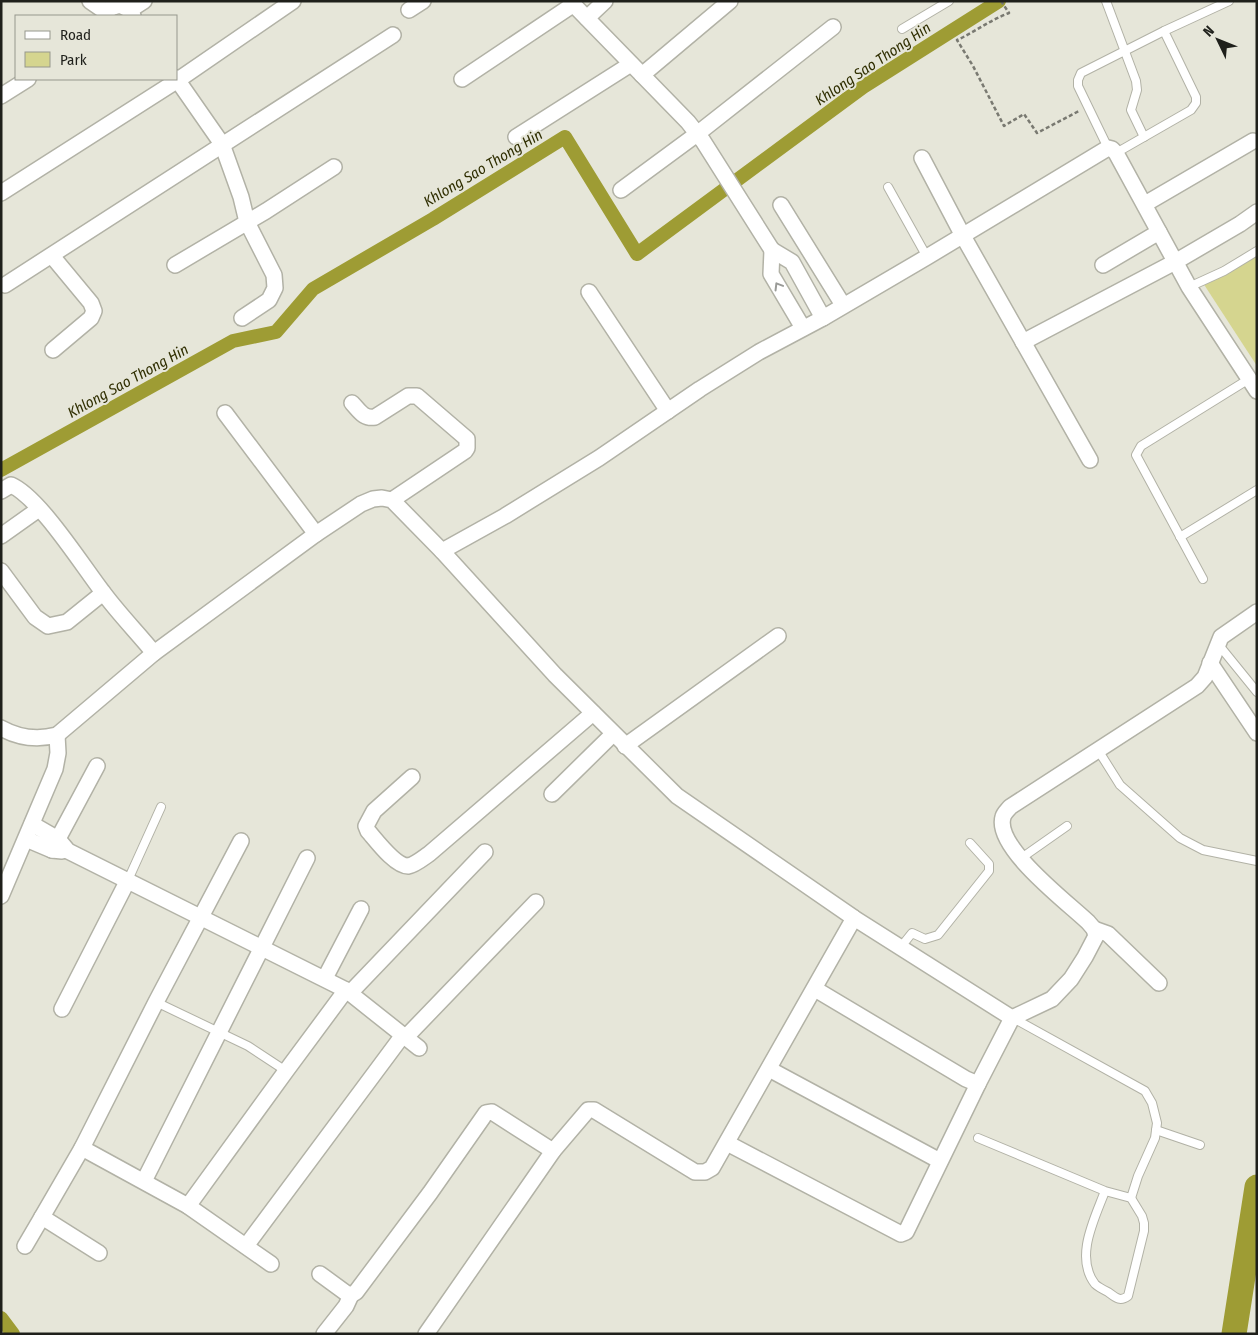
<svg xmlns="http://www.w3.org/2000/svg" width="1258" height="1335" font-family="'Fira Sans Condensed',sans-serif">
<style>
.green{fill:#d5d58f}
.lines{fill:none;stroke-linecap:round;stroke-linejoin:round}
.canal{stroke:#9e9c34;stroke-width:14}
.river{stroke:#9e9c34;stroke-width:25}
.service-casing{stroke:#b2b2a6;stroke-width:10}
.minor-casing{stroke:#b2b2a6;stroke-width:18}
.path{stroke:#797971;stroke-width:2.5;stroke-dasharray:4 2.5;stroke-linecap:butt}
.service{stroke:#fff;stroke-width:8}
.minor{stroke:#fff;stroke-width:15}
.oneway{stroke:#9a9b98}
.labels{text-anchor:middle;dominant-baseline:central;stroke-width:4;stroke-linejoin:round;paint-order:stroke}
.water-label{font-size:15px;font-style:italic;fill:#302f02;stroke:#e6e6d9}
</style>
<rect width="100%" height="100%" fill="#e6e6d9"/>
<polygon class="green" points="1257,246 1257,366 1203,283"/>
<g class="lines">
<g class="canal">
<polyline points="1,470 233,341 276,332 313,289 433,219 565,137 637,254 863,87 999,1"/>
<polyline points="1,1318 13,1334"/>
</g>
<polyline class="river" points="1234,1334 1257,1187"/>
<defs>
<g id="service">
<polyline points="1106,1 1136,81 1137,90 1131,110 1144,137"/>
<polyline points="902,29 949,1"/>
<polyline points="1108,148 1078,86 1078,80 1081,73 1164,31"/>
<polyline points="1116,153 1191,110 1196,103 1196,97 1164,31 1229,1"/>
<polyline points="888,187 927,257"/>
<polyline points="1189,287 1224,271 1257,251"/>
<polyline points="1180,537 1257,490"/>
<polyline points="1203,579 1136,455 1141,446 1249,379"/>
<polyline points="1218,644 1257,692"/>
<polyline points="1098,750 1120,785 1180,838 1203,850 1257,861"/>
<polyline points="1020,859 1067,826"/>
<polyline points="128,880 161,807"/>
<polyline points="900,948 912,933 925,939 938,935 989,871 989,864 970,843"/>
<polyline points="156,1002 248,1046 286,1071"/>
<polyline points="1013,1018 1145,1091 1152,1103 1157,1123 1155,1138 1138,1176 1131,1198"/>
<polyline points="1156,1130 1200,1145"/>
<path d="M978,1138L1105,1191L1131,1198L1142,1216L1144,1223V1231L1128,1296C1120,1302 1116,1298 1108,1292C1104,1290 1098,1287 1095,1284C1074,1257 1095,1218 1105,1191"/>
</g>
<g id="minor">
<polyline points="90,1 106,12"/>
<polyline points="570,1 688,122 703,141 772,250"/>
<polyline points="130,10 144,1"/>
<polyline points="409,10 423,1"/>
<polyline points="105,16 110,8 120,5 130,10 133,16"/>
<polyline points="587,18 605,1"/>
<polyline points="642,75 730,1"/>
<polyline points="176,78 222,144 241,197 247,222 274,275 275,288 269,300 242,318"/>
<polyline points="462,79 574,4"/>
<polyline points="1,96 28,79"/>
<polyline points="516,137 631,64"/>
<polyline points="922,158 963,236 1090,460"/>
<polyline points="621,190 697,134 833,27"/>
<polyline points="1,193 178,80 293,1"/>
<polyline points="1145,204 1253,141"/>
<polyline points="781,205 843,305"/>
<polyline points="52,256 91,303 94,311 91,318 53,350"/>
<polyline points="175,265 266,211 334,167"/>
<polyline points="1103,265 1159,232"/>
<polyline points="5,285 393,35"/>
<polyline points="589,292 668,411"/>
<polyline points="803,328 771,274 772,250 792,262 823,318"/>
<polyline points="1023,342 1175,262 1240,224 1257,212"/>
<path d="M352,403C359,410 363,419 375,417L408,396H417L467,439V448L465,451L392,500"/>
<polyline points="225,413 316,534"/>
<path d="M1,491L11,485C39,497 82,565 102,591C118,613 137,632 154,653"/>
<polyline points="1,536 39,509"/>
<polyline points="442,551 505,516 599,458 700,389 759,352 823,318 927,257 1108,148 1112,149 1116,153 1189,287 1257,391"/>
<polyline points="1,571 35,617 48,626 67,622 103,593"/>
<polyline points="1210,663 1257,733"/>
<path d="M1,728C19,738 38,740 57,735L154,653L316,534L361,504L373,499L382,498L392,500L442,551L555,675L677,796L854,918L1012,1018"/>
<polyline points="625,746 778,636"/>
<path d="M412,777L374,811L366,826L368,831C376,840 395,866 408,866C415,865 423,858 429,854L593,713"/>
<polyline points="552,794 613,734"/>
<polyline points="32,824 58,839 68,851 346,990 419,1048"/>
<polyline points="26,839 52,850 62,851"/>
<polyline points="52,850 97,766"/>
<polyline points="1,896 55,769 58,753 57,735"/>
<polyline points="1094,929 1108,934 1159,983"/>
<polyline points="325,978 361,909"/>
<polyline points="815,989 966,1079 978,1084"/>
<polyline points="350,993 485,852"/>
<polyline points="62,1009 128,880"/>
<polyline points="406,1037 536,902"/>
<polyline points="769,1069 940,1161"/>
<path d="M727,1143L901,1234L906,1232L978,1084L1012,1018L1052,999L1071,979L1085,957L1096,936L1094,929L1088,922C1067,902 994,847 1003,817C1004,813 1008,810 1010,807L1197,686L1205,677L1221,637L1257,612"/>
<polyline points="82,1148 188,1206 271,1264"/>
<polyline points="144,1181 307,858"/>
<polyline points="188,1206 286,1071 346,990"/>
<polyline points="25,1246 42,1217"/>
<polyline points="246,1246 403,1035"/>
<polyline points="99,1253 42,1217 82,1148 156,1002 241,841"/>
<polyline points="320,1274 346,1293 351,1295 356,1292 430,1193 486,1113 492,1112 553,1151"/>
<polyline points="324,1334 346,1306 351,1295"/>
<polyline points="426,1334 553,1151 588,1110 594,1110 695,1172 705,1172 712,1168 854,918"/>
</g>
</defs>
<use href="#service" class="service-casing"/>
<use href="#minor" class="minor-casing"/>
<path class="path" d="M1001,1L1009,13C990,20 975,32 957,40L973,66L1004,126L1024,114L1037,133L1079,111"/>
<use href="#service" class="service"/>
<use href="#minor" class="minor"/>
</g>
<defs><path id="oneway-chevron" d="M-2-3.5L2.5 0L-2 3.5" fill="none" stroke-width="1.6" stroke-linecap="round" stroke-linejoin="round" transform="scale(1.25)"/></defs>
<use class="oneway" href="#oneway-chevron" transform="translate(778 286) rotate(-121)"/>
<g class="labels">
<g class="water-label">
<text transform="translate(873 64) rotate(-34)">Khlong Sao Thong Hin</text>
<text transform="translate(483 168) rotate(-31)">Khlong Sao Thong Hin</text>
<text transform="translate(128 381) rotate(-29)">Khlong Sao Thong Hin</text>
</g>
</g>
<rect width="1258" height="1335" fill="none" stroke="#1f201b" stroke-width="5"/>
<rect x="15" y="15" width="162" height="65" fill="#e6e6d9" stroke="#96978d"/>
<rect x="25" y="31" width="25" height="8" fill="#ffffff" stroke="#96978d"/>
<text x="60" y="40" font-size="15" fill="#1f201b">Road</text>
<rect x="25" y="52" width="25" height="15" fill="#d5d58f" stroke="#96978d"/>
<text x="60" y="65" font-size="15" fill="#1f201b">Park</text>
<g transform="translate(1218 40) rotate(313)" stroke="#e6e6d9" stroke-width="4" paint-order="stroke">
<path d="M0-4L9 19L0 12L-9 19Z" fill="#1f201b"/>
<text y="-8" font-size="14" font-weight="bold" text-anchor="middle" fill="#1f201b">N</text>
</g>
</svg>
